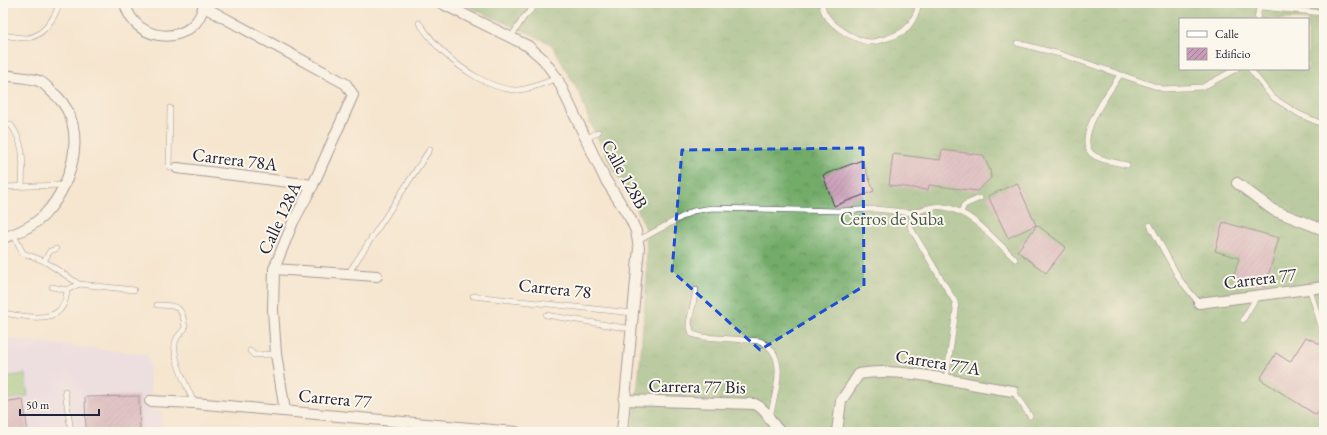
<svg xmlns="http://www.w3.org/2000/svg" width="1327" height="435" font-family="'EB Garamond',serif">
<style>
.built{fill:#e2d4f3}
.forest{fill:url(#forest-crowns);stroke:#4a6652;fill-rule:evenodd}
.green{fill:#8fc679;stroke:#58745a}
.building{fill:url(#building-hatch)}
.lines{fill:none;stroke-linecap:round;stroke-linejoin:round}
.service-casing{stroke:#423f51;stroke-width:6}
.minor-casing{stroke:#423f51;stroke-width:12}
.service{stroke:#fff;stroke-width:5}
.minor{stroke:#fff;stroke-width:10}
.marked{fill:none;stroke:#1d4ed8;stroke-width:3;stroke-dasharray:8 5;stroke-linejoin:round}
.labels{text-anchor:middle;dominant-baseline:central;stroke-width:4;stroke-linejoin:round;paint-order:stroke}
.street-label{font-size:18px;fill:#22223b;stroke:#fbf7ec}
.park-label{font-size:18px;fill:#485b51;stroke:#fbf7ec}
</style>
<defs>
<pattern id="forest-crowns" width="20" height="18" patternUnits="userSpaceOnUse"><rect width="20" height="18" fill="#73ab69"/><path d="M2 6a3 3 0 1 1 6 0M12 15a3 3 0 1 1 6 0" fill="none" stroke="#5e8b58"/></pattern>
<pattern id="building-hatch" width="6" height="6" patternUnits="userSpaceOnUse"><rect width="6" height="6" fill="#c89bb7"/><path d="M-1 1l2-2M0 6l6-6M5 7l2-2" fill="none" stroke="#a27e96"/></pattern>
</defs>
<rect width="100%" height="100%" fill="#fbf7ec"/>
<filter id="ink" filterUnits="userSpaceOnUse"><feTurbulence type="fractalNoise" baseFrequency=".025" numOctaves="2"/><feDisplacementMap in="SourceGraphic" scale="8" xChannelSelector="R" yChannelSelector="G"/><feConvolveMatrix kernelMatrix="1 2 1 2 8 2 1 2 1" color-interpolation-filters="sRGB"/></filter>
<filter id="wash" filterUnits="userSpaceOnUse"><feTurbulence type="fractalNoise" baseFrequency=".012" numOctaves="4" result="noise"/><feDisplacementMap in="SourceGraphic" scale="16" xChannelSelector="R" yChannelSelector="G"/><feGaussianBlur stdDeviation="0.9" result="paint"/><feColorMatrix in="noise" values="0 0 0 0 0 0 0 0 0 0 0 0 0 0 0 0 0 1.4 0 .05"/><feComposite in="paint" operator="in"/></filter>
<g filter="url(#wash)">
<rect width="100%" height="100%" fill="#f6e6cf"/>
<polygon class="built" points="3,338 149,355 151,411 163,411 161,432 3,432"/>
<path class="forest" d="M459,3H1324V432H633L641,353L647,274L646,229L637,209L615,172L590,123L580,95L552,45L529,33ZM1180,19H1308V69H1180Z"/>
<polygon class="green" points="25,374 28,396 3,400 3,377"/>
<g id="blocks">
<g class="building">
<polygon points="942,150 983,155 990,170 991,178 977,191 929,185 928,190 889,185 893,154 940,160"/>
<polygon points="862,160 874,191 834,206 823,175"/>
<polygon points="1017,183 1036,225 1008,238 988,196"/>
<polygon points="1223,222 1279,238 1265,287 1233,278 1239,258 1215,251"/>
<polygon points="1037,225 1066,247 1046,273 1017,251"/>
<polygon points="1306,337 1324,346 1324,402 1316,415 1260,379 1276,353 1290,362"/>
<polygon points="139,396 140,432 86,432 85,397"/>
<polygon points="23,399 28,432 3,432 3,402"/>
</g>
</g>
</g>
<g filter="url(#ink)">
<use href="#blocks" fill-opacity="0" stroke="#423f51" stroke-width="1"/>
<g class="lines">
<defs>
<g id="service">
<path d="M822,3C822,22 855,42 872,42C880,41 895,36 902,32C909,28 919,12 918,3"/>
<polyline points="1260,7 1324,13"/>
<polyline points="1257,19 1260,3"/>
<path d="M419,23C427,33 434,44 443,52C461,69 490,89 515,90C526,91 547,82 557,78"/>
<path d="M3,35C10,36 18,38 26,38C42,38 56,17 59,3"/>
<polyline points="511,37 524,17 538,3"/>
<polyline points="1017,43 1060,54 1163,89 1203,87 1236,69"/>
<polyline points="1250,69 1272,97 1299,114 1322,124"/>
<path d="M1120,75C1110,91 1075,136 1091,153C1099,161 1116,162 1127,165"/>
<polyline points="170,108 169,167 177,168"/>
<path d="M3,123L11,125C25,144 23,163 22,185"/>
<polyline points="586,139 598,132"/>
<polyline points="3,187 64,185"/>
<polyline points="961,212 964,205 980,198"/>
<polyline points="1150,225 1180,280 1199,303"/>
<polyline points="13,234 23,253 44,261 79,284"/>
<polyline points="639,240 693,211 712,208 839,211 875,209 914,213"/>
<polyline points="44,261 50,251 56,249"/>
<polyline points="348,274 430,149"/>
<polyline points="52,287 67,290"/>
<path d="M696,290L689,323L692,334L703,337L760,341C790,355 775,392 770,417"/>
<polyline points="1310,290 1324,336"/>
<polyline points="473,296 633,313"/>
<path d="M157,305C178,305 183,307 185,328C183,331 179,334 177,338C168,352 188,388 194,403"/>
<path d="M3,313C30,317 65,327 67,290L79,284L134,290"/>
<polyline points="546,315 632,329"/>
<polyline points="1243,320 1257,296"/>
<polyline points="250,351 254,355 276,354"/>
<path d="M946,380L956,310L955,302L910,227L914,213C923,209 934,205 944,207C972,211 995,240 1015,259"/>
<polyline points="65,391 71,432"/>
<polyline points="1013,391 1030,416"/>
</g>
<g id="minor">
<path d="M125,3C134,46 198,47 204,3"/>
<polyline points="441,3 528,46 543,59 557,78 605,179 630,218 636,231 639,248 622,432"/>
<polyline points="204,7 346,84 353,95 313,185 293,222 274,269 273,310 276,354 285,411"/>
<path d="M3,75C14,77 28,77 39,81C44,83 48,88 51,91C90,121 75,182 45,214C35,225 18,233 3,238"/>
<polyline points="177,168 313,185"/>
<polyline points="1237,183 1273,210 1324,230"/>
<polyline points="274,269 377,276"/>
<polyline points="1199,303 1324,287"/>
<path d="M624,400L755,404C769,410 771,426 781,432"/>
<polyline points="150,401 194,403 516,432"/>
<path d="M837,432L841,401L859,374C905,366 965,385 1013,391"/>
</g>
</defs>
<use href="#service" class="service-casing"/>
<use href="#minor" class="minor-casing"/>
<use href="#service" class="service"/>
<use href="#minor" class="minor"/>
</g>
</g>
<path d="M0 0H1327V435H0ZM863,148L864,286L760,350L672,271L682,150Z" fill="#f6e6cf" fill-opacity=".55" fill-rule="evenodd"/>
<path class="marked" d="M863,148L864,286L760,350L672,271L682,150Z"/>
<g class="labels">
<g class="street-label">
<text transform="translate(235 159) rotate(7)">Carrera 78A</text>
<text transform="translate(625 174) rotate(61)">Calle 128B</text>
<text transform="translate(279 218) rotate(-65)">Calle 128A</text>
<text transform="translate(1260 278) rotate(-7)">Carrera 77</text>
<text transform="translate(555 288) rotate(6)">Carrera 78</text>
<text transform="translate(938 362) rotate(9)">Carrera 77A</text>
<text transform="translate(697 386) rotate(1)">Carrera 77 Bis</text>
<text transform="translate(335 398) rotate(5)">Carrera 77</text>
</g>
<g class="park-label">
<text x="892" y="218">Cerros de Suba</text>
</g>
</g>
<rect width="1327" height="435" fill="none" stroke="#fbf7ec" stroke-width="16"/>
<rect x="1179" y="18" width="130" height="52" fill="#fbf7ec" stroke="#a4a2a5"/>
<rect x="1187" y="31" width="20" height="6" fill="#ffffff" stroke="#a4a2a5"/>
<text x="1215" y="38" font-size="12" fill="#22223b">Calle</text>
<rect x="1187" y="48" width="20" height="12" fill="url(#building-hatch)" stroke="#a4a2a5"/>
<text x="1215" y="58" font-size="12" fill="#22223b">Edificio</text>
<path d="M20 409v6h79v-6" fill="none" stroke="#22223b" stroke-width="2"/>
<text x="26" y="409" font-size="12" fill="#22223b" stroke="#fbf7ec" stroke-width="3" paint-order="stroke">50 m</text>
</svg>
